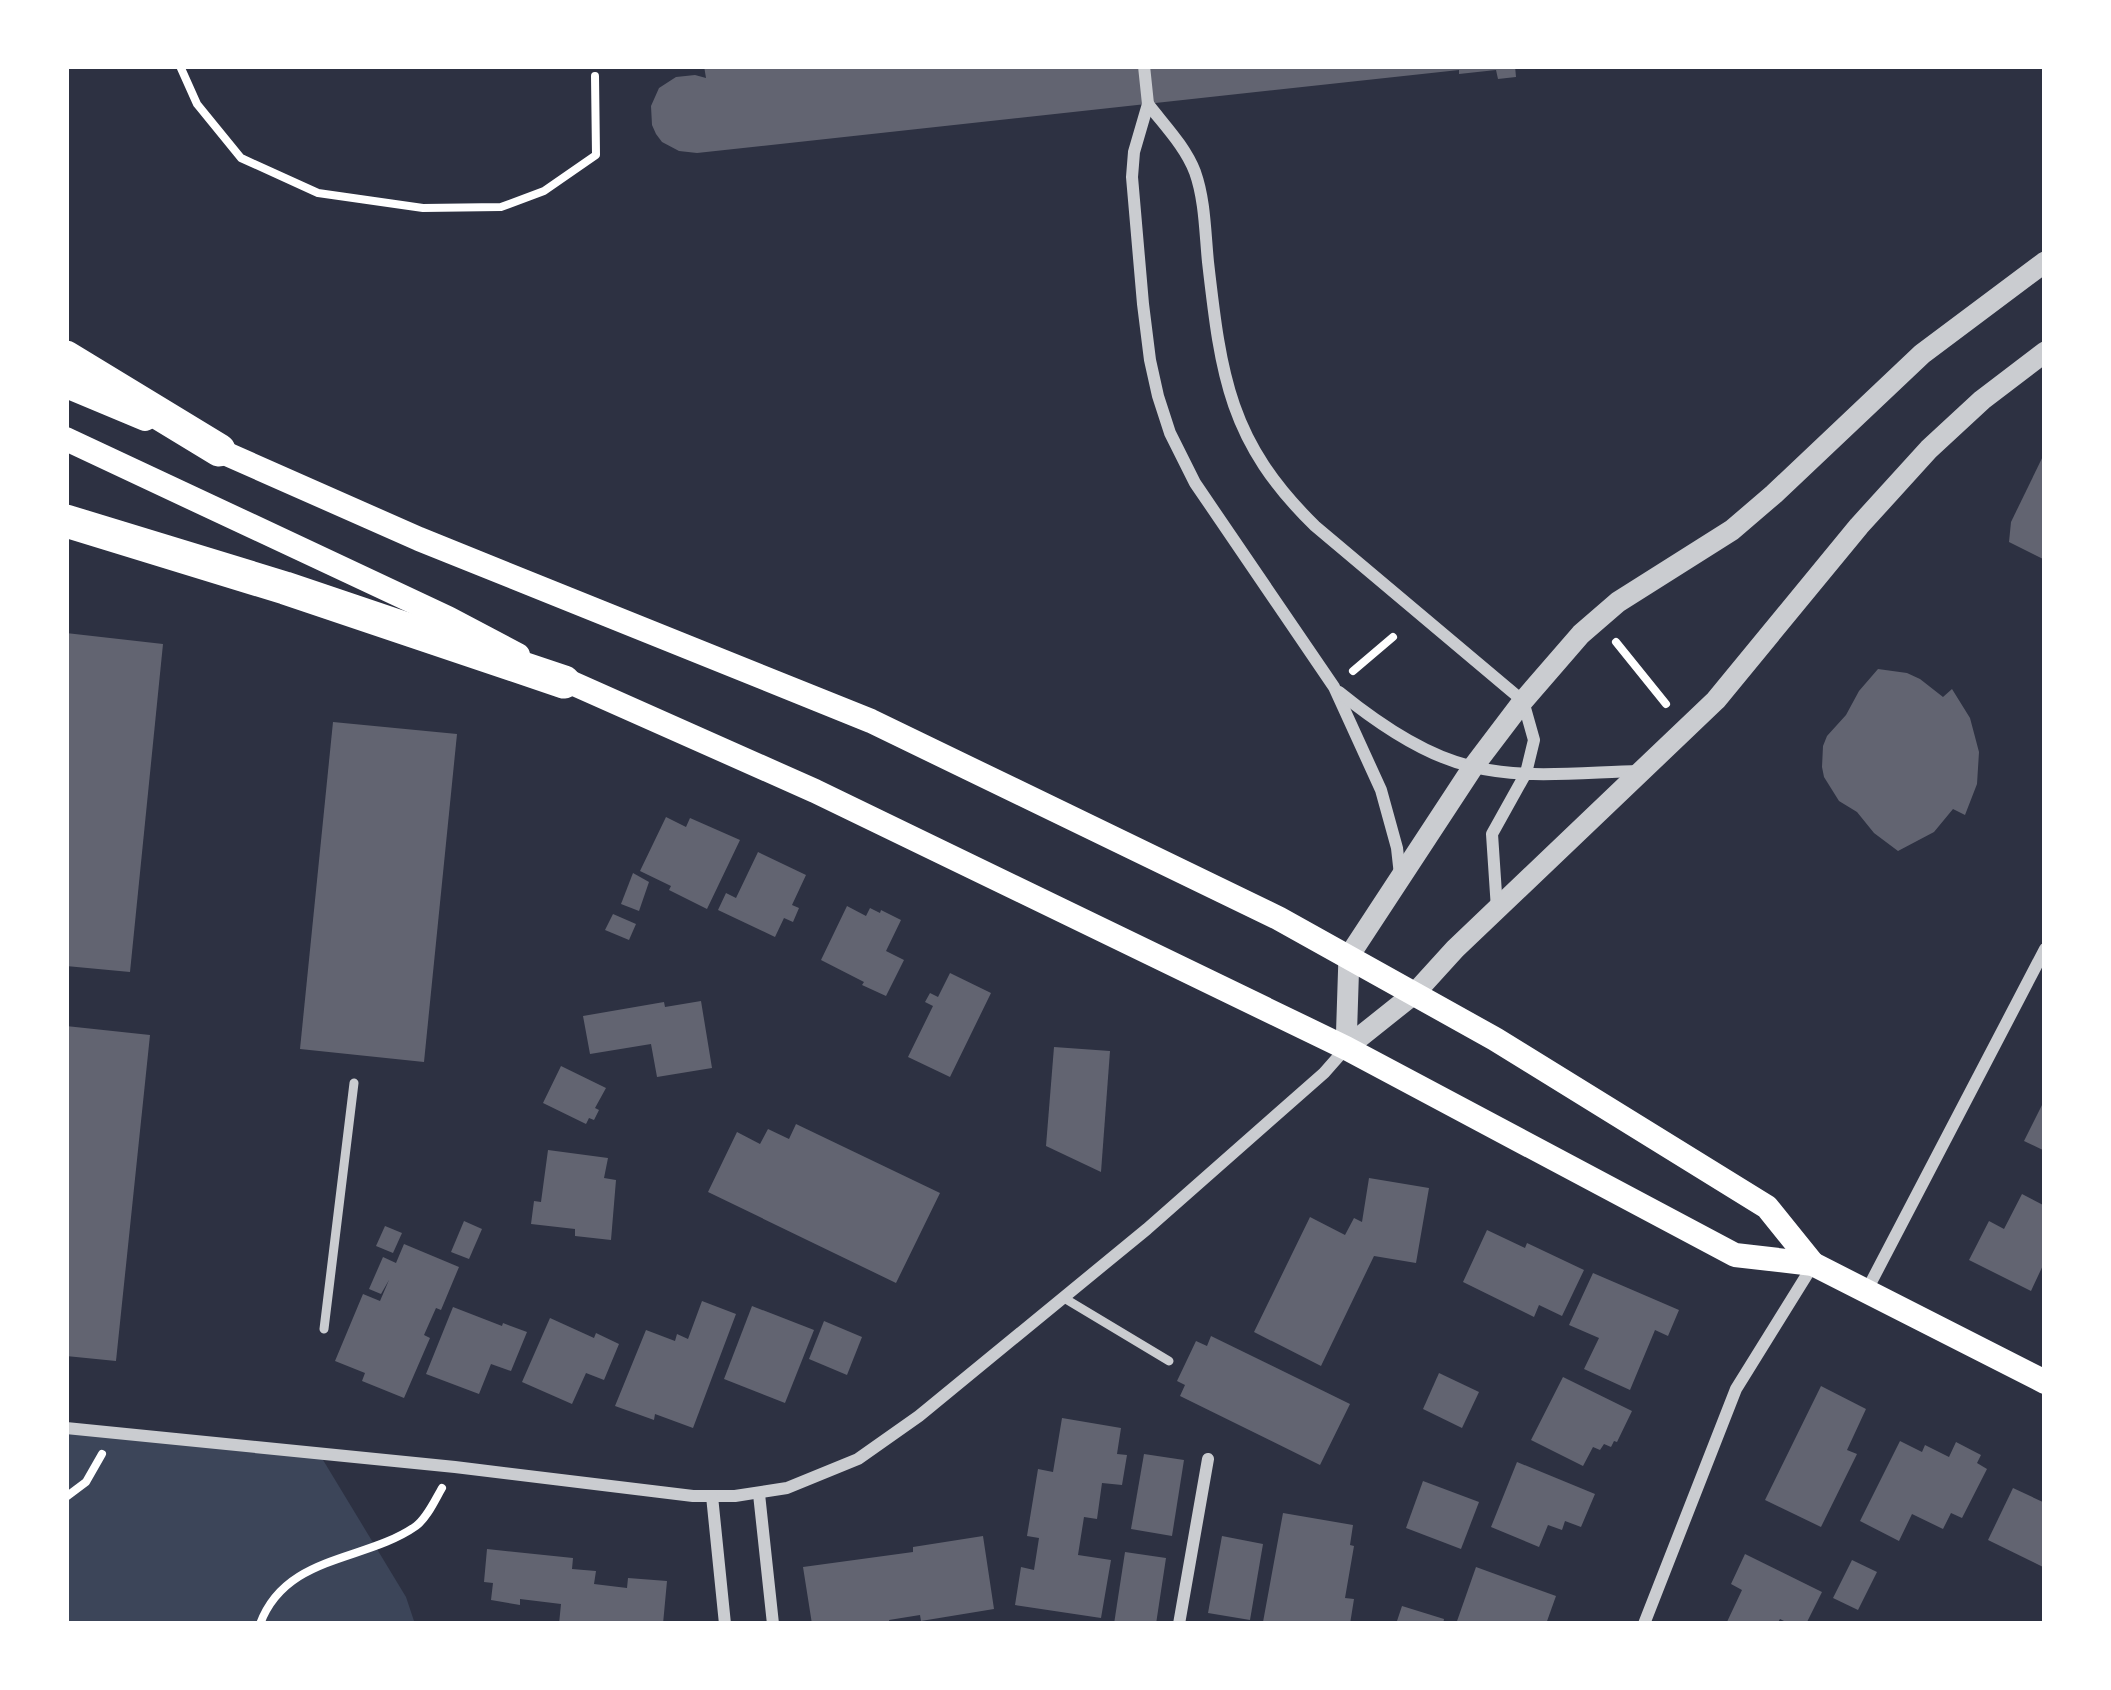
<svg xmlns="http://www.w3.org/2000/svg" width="2111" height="1690" font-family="Figtree,sans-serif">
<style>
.green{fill:#3c4559}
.building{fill:#626471}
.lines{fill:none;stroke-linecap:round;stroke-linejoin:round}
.path{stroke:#fff;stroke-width:8}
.service{stroke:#caccd0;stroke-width:9}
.minor{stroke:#caccd0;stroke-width:12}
.tertiary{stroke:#caccd0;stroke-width:21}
.secondary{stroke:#fff;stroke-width:24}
.motorway{stroke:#fff;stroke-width:33}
</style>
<rect width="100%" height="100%" fill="#2d3142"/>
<polygon class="green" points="66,1428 320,1455 406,1597 415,1624 66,1624"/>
<g class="building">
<polygon points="704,66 1515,66 1516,77 1498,79 1496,70 1459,74 1459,70 697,153 679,151 662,142 656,134 652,125 651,106 659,88 676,77 695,75 706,78"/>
<polygon points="2045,452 2045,560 2009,542 2011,522"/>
<polygon points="66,633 163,644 130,972 66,966"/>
<polygon points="1878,669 1907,673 1920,679 1943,697 1952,689 1970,718 1979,752 1977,784 1965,815 1953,809 1934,832 1898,851 1874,833 1857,812 1839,801 1824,777 1822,767 1823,746 1827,736 1846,715 1859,691"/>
<polygon points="333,722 457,734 424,1062 300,1049"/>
<polygon points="666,817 686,827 690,818 740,840 707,909 669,890 671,886 640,871"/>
<polygon points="758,852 806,875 792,905 799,908 793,922 784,918 775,937 718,910 726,893 736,898"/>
<polygon points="633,873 649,882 639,911 621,904"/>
<polygon points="847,906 866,916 870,908 880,913 881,910 901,920 886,951 904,960 886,996 862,985 864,982 821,960"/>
<polygon points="613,914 636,924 629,940 605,930"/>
<polygon points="950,973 991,993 950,1077 908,1057 933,1006 925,1002 930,993 938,997"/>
<polygon points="701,1001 712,1068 657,1077 651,1044 590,1054 583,1016 664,1002 665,1007"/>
<polygon points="66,1026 150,1035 116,1361 66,1356"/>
<polygon points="1054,1047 1110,1051 1101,1172 1046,1146"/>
<polygon points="561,1066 606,1088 595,1108 599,1110 594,1120 589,1118 586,1124 543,1103"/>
<polygon points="2045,1099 2045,1151 2024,1141"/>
<polygon points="796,1124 940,1193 896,1283 708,1192 737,1132 760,1144 768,1129 789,1139"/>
<polygon points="548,1150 608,1158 604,1178 616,1180 611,1240 575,1236 575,1229 531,1224 534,1201 541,1202"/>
<polygon points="1369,1178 1429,1188 1416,1263 1374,1256 1321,1366 1254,1332 1310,1217 1345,1235 1354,1218 1362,1222"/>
<polygon points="2022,1194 2045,1206 2045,1261 2031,1291 1969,1260 1989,1221 2004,1229"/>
<polygon points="464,1221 482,1229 469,1259 451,1252"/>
<polygon points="385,1226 402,1233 393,1253 376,1246"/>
<polygon points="1487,1230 1525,1248 1527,1243 1584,1270 1562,1316 1539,1305 1534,1317 1463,1282"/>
<polygon points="404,1244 459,1267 441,1310 436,1308 424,1335 430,1338 404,1398 362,1381 365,1373 335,1361 363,1294 380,1301 389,1280 381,1294 369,1289 383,1257 396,1263"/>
<polygon points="1593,1273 1679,1310 1668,1336 1655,1330 1630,1390 1584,1369 1599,1338 1569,1325"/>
<polygon points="702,1301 736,1314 693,1428 655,1414 654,1420 615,1406 646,1330 675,1341 677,1334 688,1339"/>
<polygon points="752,1306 814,1330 785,1403 724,1379"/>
<polygon points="453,1307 502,1326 503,1323 527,1332 511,1371 491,1364 479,1394 426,1374"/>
<polygon points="550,1318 594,1338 596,1333 619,1344 604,1380 586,1373 572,1404 522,1382"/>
<polygon points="824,1321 862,1337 847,1375 809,1359"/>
<polygon points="1211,1336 1350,1404 1320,1465 1180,1396 1185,1385 1177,1381 1196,1341 1207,1346"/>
<polygon points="1439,1373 1479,1392 1462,1428 1423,1409"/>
<polygon points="1563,1377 1632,1411 1617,1442 1614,1441 1611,1447 1604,1444 1600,1450 1593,1447 1583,1466 1531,1440"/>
<polygon points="1821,1386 1866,1409 1847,1450 1857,1454 1821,1527 1765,1500"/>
<polygon points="1062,1418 1121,1428 1117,1454 1127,1455 1122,1485 1102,1483 1097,1519 1084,1517 1078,1555 1111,1560 1101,1618 1015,1605 1021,1567 1034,1570 1039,1538 1027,1536 1038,1469 1053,1472"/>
<polygon points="1900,1441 1922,1452 1925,1445 1949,1457 1956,1442 1981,1455 1977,1463 1987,1469 1962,1518 1951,1513 1943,1529 1912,1514 1899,1541 1860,1521"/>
<polygon points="1144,1454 1184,1460 1172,1536 1131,1529"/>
<polygon points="1517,1462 1595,1494 1581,1527 1565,1521 1562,1530 1548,1525 1539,1547 1491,1527"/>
<polygon points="1423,1481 1479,1502 1461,1549 1406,1528"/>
<polygon points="2013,1488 2045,1503 2045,1568 1988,1540"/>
<polygon points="1283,1513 1353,1525 1350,1545 1354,1546 1345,1598 1354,1599 1350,1624 1263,1622"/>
<polygon points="983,1536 994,1609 921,1621 920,1615 889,1620 890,1624 812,1624 803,1567 913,1552 913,1547"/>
<polygon points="1222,1536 1263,1544 1250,1620 1208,1613"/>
<polygon points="487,1549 573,1558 572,1569 596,1571 594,1584 627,1588 628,1578 667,1581 663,1624 559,1624 561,1604 520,1599 520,1605 491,1600 493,1583 484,1582"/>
<polygon points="1125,1552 1166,1558 1156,1624 1114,1624"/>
<polygon points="1745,1554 1822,1592 1806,1624 1790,1621 1788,1623 1780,1619 1777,1624 1726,1624 1742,1590 1731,1584"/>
<polygon points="1852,1560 1877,1572 1858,1610 1833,1598"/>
<polygon points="1476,1567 1556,1596 1546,1624 1456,1624"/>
<polygon points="1402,1606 1444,1619 1443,1624 1396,1624"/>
</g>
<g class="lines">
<g class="path">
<polyline points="180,66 197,104 241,158 318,193 423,208 501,207 544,191 596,155 595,76"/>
<polyline points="1616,642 1666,704"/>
<polyline points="1353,671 1393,637"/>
<polyline points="66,1497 86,1482 102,1454"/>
<path d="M260,1624C286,1554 365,1562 416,1526C427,1518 435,1500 442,1488"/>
</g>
<g class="service">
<polyline points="1064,1298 1169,1361"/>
<polyline points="324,1329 354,1083"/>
</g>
<g class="minor">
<polyline points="1144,66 1148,104 1134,152 1132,177 1143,304 1150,360 1158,396 1170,433 1195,483 1334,687 1381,790 1397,848 1400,875"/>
<path d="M1148,104C1164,125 1185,146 1195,172C1205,200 1205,232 1208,262C1221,376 1229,442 1315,526L1523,701L1534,740L1526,773L1492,834L1497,909"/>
<path d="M1339,692C1376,722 1423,755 1470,766C1523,780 1584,772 1639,771"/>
<polyline points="1867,1290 2045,949"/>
<polyline points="66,1428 455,1467 693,1496 735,1496 787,1488 858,1459 919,1416 1147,1229 1324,1073 1346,1048"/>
<polyline points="759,1494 773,1624"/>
<polyline points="712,1496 725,1624"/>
<polyline points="1179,1624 1208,1459"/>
<polyline points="1644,1624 1736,1389 1813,1265"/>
</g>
<g class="tertiary">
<polyline points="1346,1048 1349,956 1473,767 1523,701 1581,634 1618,602 1732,530 1774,494 1922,354 2045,262"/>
<polyline points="1346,1048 1415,993 1455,949 1716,700 1859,526 1929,449 1982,400 2045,352"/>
</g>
<g class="secondary">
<polyline points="66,386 145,419"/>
<polyline points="66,439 448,618 518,655"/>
<polyline points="204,444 419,539 871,721 1278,918 1495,1039 1767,1207 1813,1264"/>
<polyline points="554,675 815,791 1346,1048 1735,1255 1813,1264 2045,1382"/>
</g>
<g class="motorway">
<polyline points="66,357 219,450"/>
<polyline points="66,521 285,588 564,682"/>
</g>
</g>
<rect width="2111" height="1690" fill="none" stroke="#ffffff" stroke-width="138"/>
</svg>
